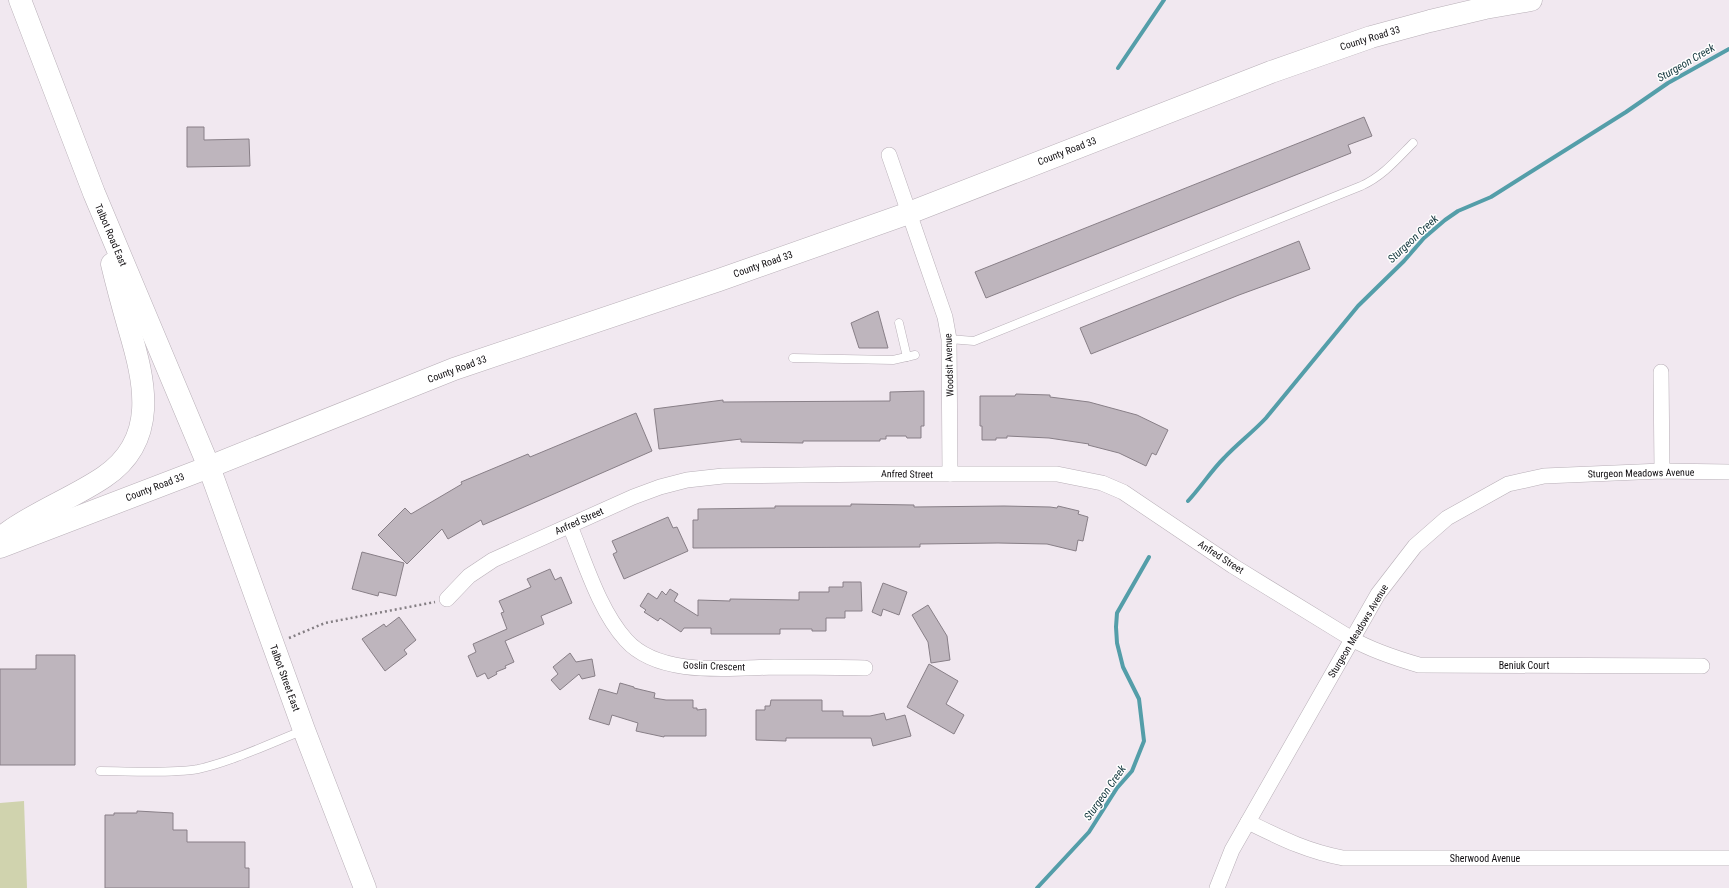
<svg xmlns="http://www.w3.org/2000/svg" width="1729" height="888" font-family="'Roboto Condensed',sans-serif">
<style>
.green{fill:#d0d3ae}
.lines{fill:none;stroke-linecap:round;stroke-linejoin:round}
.stream{stroke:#549ea9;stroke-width:4}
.building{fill:#beb5bd;stroke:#887f87}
.service-casing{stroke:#b8afb7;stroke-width:9}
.minor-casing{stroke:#b8afb7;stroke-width:16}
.secondary-casing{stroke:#b8afb7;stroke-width:23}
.path{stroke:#847e83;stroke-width:2.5;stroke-dasharray:2 3;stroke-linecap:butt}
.service{stroke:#fff;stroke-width:8}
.minor{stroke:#fff;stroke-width:15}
.secondary{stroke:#fff;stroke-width:22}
.labels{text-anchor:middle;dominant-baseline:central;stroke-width:3;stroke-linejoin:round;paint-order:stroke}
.street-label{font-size:10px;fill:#0f0c0f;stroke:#fff}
.water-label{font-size:11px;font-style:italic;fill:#11353b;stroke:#fff}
</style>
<rect width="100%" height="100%" fill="#f1e8f0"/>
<polygon class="green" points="24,801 27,888 0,888 0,803"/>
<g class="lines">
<g class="stream">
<polyline points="1118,68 1164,0"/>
<path d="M1188,501C1201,487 1211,471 1224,458C1237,444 1253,432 1266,418L1358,306L1404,261L1424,238L1445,220L1458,211L1491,197L1626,112L1668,83L1729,49"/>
<polyline points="1037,888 1089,832 1117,788 1132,771 1144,741 1139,699 1123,667 1117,643 1116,627 1117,613 1149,557"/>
</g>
</g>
<g class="building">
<polygon points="1364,117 1372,136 1348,145 1351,153 986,298 975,272"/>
<polygon points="187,127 204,127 204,140 249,139 250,166 187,167"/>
<polygon points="1299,241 1310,269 1239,295 1091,354 1080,328"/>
<polygon points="878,311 888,348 859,348 851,323"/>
<polygon points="924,391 924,426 921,426 921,438 907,438 906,436 886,436 886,439 880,439 880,441 803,441 803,443 741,442 741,439 659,449 654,409 723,400 723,402 890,401 890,392"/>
<polygon points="1016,394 1050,395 1050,397 1089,402 1137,415 1168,430 1156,455 1152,453 1146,466 1119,453 1088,445 1089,444 1049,438 1007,436 1007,438 996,438 996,440 982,440 982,426 980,426 980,396 1015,396"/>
<polygon points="636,413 652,451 483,525 481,520 448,539 442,529 407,564 378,535 405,508 411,514 462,484 461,482 528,454 530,457"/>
<polygon points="851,504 914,505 914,507 1004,506 1050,507 1057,508 1058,506 1079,511 1078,514 1088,517 1083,541 1078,540 1076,551 1047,544 998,543 920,544 920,547 693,548 693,520 698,520 698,509 775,508 775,506 851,506"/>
<polygon points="668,517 673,528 677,527 688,551 624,579 613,554 617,552 612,541"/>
<polygon points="362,552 404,563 396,596 379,592 378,596 352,589"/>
<polygon points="550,569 555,580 561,577 572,603 541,616 544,624 505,641 514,662 505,666 506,668 496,672 497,674 488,679 485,673 477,677 468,656 476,652 473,644 507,629 501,613 504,612 499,601 531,587 527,579"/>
<polygon points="843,582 861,582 862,611 845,611 845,618 826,618 826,631 812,631 812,629 780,629 780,634 711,634 711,628 684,628 681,632 660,618 658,621 644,612 646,610 640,606 648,593 657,599 662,591 666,595 670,589 678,594 674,601 698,616 698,600 730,601 730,599 799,600 799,592 829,592 829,587 843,587"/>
<polygon points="883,583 907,592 899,615 883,609 881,616 872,612"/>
<polygon points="928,605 947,636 950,660 931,663 928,642 912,615"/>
<polygon points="399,617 416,640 404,650 407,654 385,671 362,639 384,624 386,627"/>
<polygon points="570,653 576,662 592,659 595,676 582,679 579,674 560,690 551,680 558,674 553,667"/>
<polygon points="36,655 75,655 75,765 0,765 0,669 36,669"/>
<polygon points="929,664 958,681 946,704 964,715 954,734 907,707"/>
<polygon points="620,683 634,687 634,688 655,693 654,698 666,700 693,700 693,708 697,708 697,710 706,709 706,736 664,736 664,737 636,731 638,723 612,715 609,725 589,719 599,689 617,694"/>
<polygon points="771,700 822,700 822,711 843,711 843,716 870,716 884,713 886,720 905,715 911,736 873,746 871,738 786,738 786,741 756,740 756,710 765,710 765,706 770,706"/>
<polygon points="137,811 173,813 173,830 187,830 187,842 245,842 245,868 249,868 249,888 105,888 105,815 114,815 114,813 137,813"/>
</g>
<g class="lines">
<defs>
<g id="service">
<polyline points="899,323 907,357"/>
<path d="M949,339L974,341L1361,186C1383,176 1397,159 1413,143"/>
<polyline points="793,358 893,360 915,355"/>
<path d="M100,771C129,771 170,774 198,769C231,762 271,743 304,730"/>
</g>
<g id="minor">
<polyline points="889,155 945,317 949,339 950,474"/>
<polyline points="1661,372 1662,471"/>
<path d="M570,526C585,562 599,610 626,640C659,677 729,668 774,667C804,667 834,667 865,668"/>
<path d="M447,599L469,576L493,560L633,497L660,487L687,480L723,476L877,474H1057L1102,483L1123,492L1233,566L1352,639C1373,651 1395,658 1419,665L1702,666"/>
<path d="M1248,822C1281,838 1306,851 1343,858H1729"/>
<polyline points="1217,888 1232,850 1378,594 1415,546 1447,518 1508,484 1544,476 1662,471 1729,472"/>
</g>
<g id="secondary">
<polyline points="20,0 94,193 209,467 304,730 365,888"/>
<path d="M7,533C37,511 73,498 104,477C159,440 145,382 129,328C123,307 117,285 112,264"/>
<polyline points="0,547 209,467 454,369 719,280 909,213 1271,72 1371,37 1430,21 1485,8 1531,0"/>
</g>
</defs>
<use href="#service" class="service-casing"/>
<use href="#minor" class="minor-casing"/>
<use href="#secondary" class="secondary-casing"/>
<polyline class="path" points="289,638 325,623 435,602"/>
<use href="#service" class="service"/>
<use href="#minor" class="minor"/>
<use href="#secondary" class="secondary"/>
</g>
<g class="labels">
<g class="street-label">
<text transform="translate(1370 38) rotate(-17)">County Road 33</text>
<text transform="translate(1067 151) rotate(-21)">County Road 33</text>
<text transform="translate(111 235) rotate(67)">Talbot Road East</text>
<text transform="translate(763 264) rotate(-19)">County Road 33</text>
<text transform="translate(949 365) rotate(-92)">Woodsit Avenue</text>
<text transform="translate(457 369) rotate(-20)">County Road 33</text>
<text transform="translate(1641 473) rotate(-1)">Sturgeon Meadows Avenue</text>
<text transform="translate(907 474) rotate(1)">Anfred Street</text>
<text transform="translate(155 487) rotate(-21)">County Road 33</text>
<text transform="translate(579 521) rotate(-24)">Anfred Street</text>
<text transform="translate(1221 557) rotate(33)">Anfred Street</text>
<text transform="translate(1358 631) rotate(-59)">Sturgeon Meadows Avenue</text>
<text x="1524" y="665">Beniuk Court</text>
<text transform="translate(714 666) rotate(2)">Goslin Crescent</text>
<text transform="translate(285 678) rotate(70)">Talbot Street East</text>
<text x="1485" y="858">Sherwood Avenue</text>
</g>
<g class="water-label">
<text transform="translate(1686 63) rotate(-30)">Sturgeon Creek</text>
<text transform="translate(1413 239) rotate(-43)">Sturgeon Creek</text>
<text transform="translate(1105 793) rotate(-55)">Sturgeon Creek</text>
</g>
</g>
</svg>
